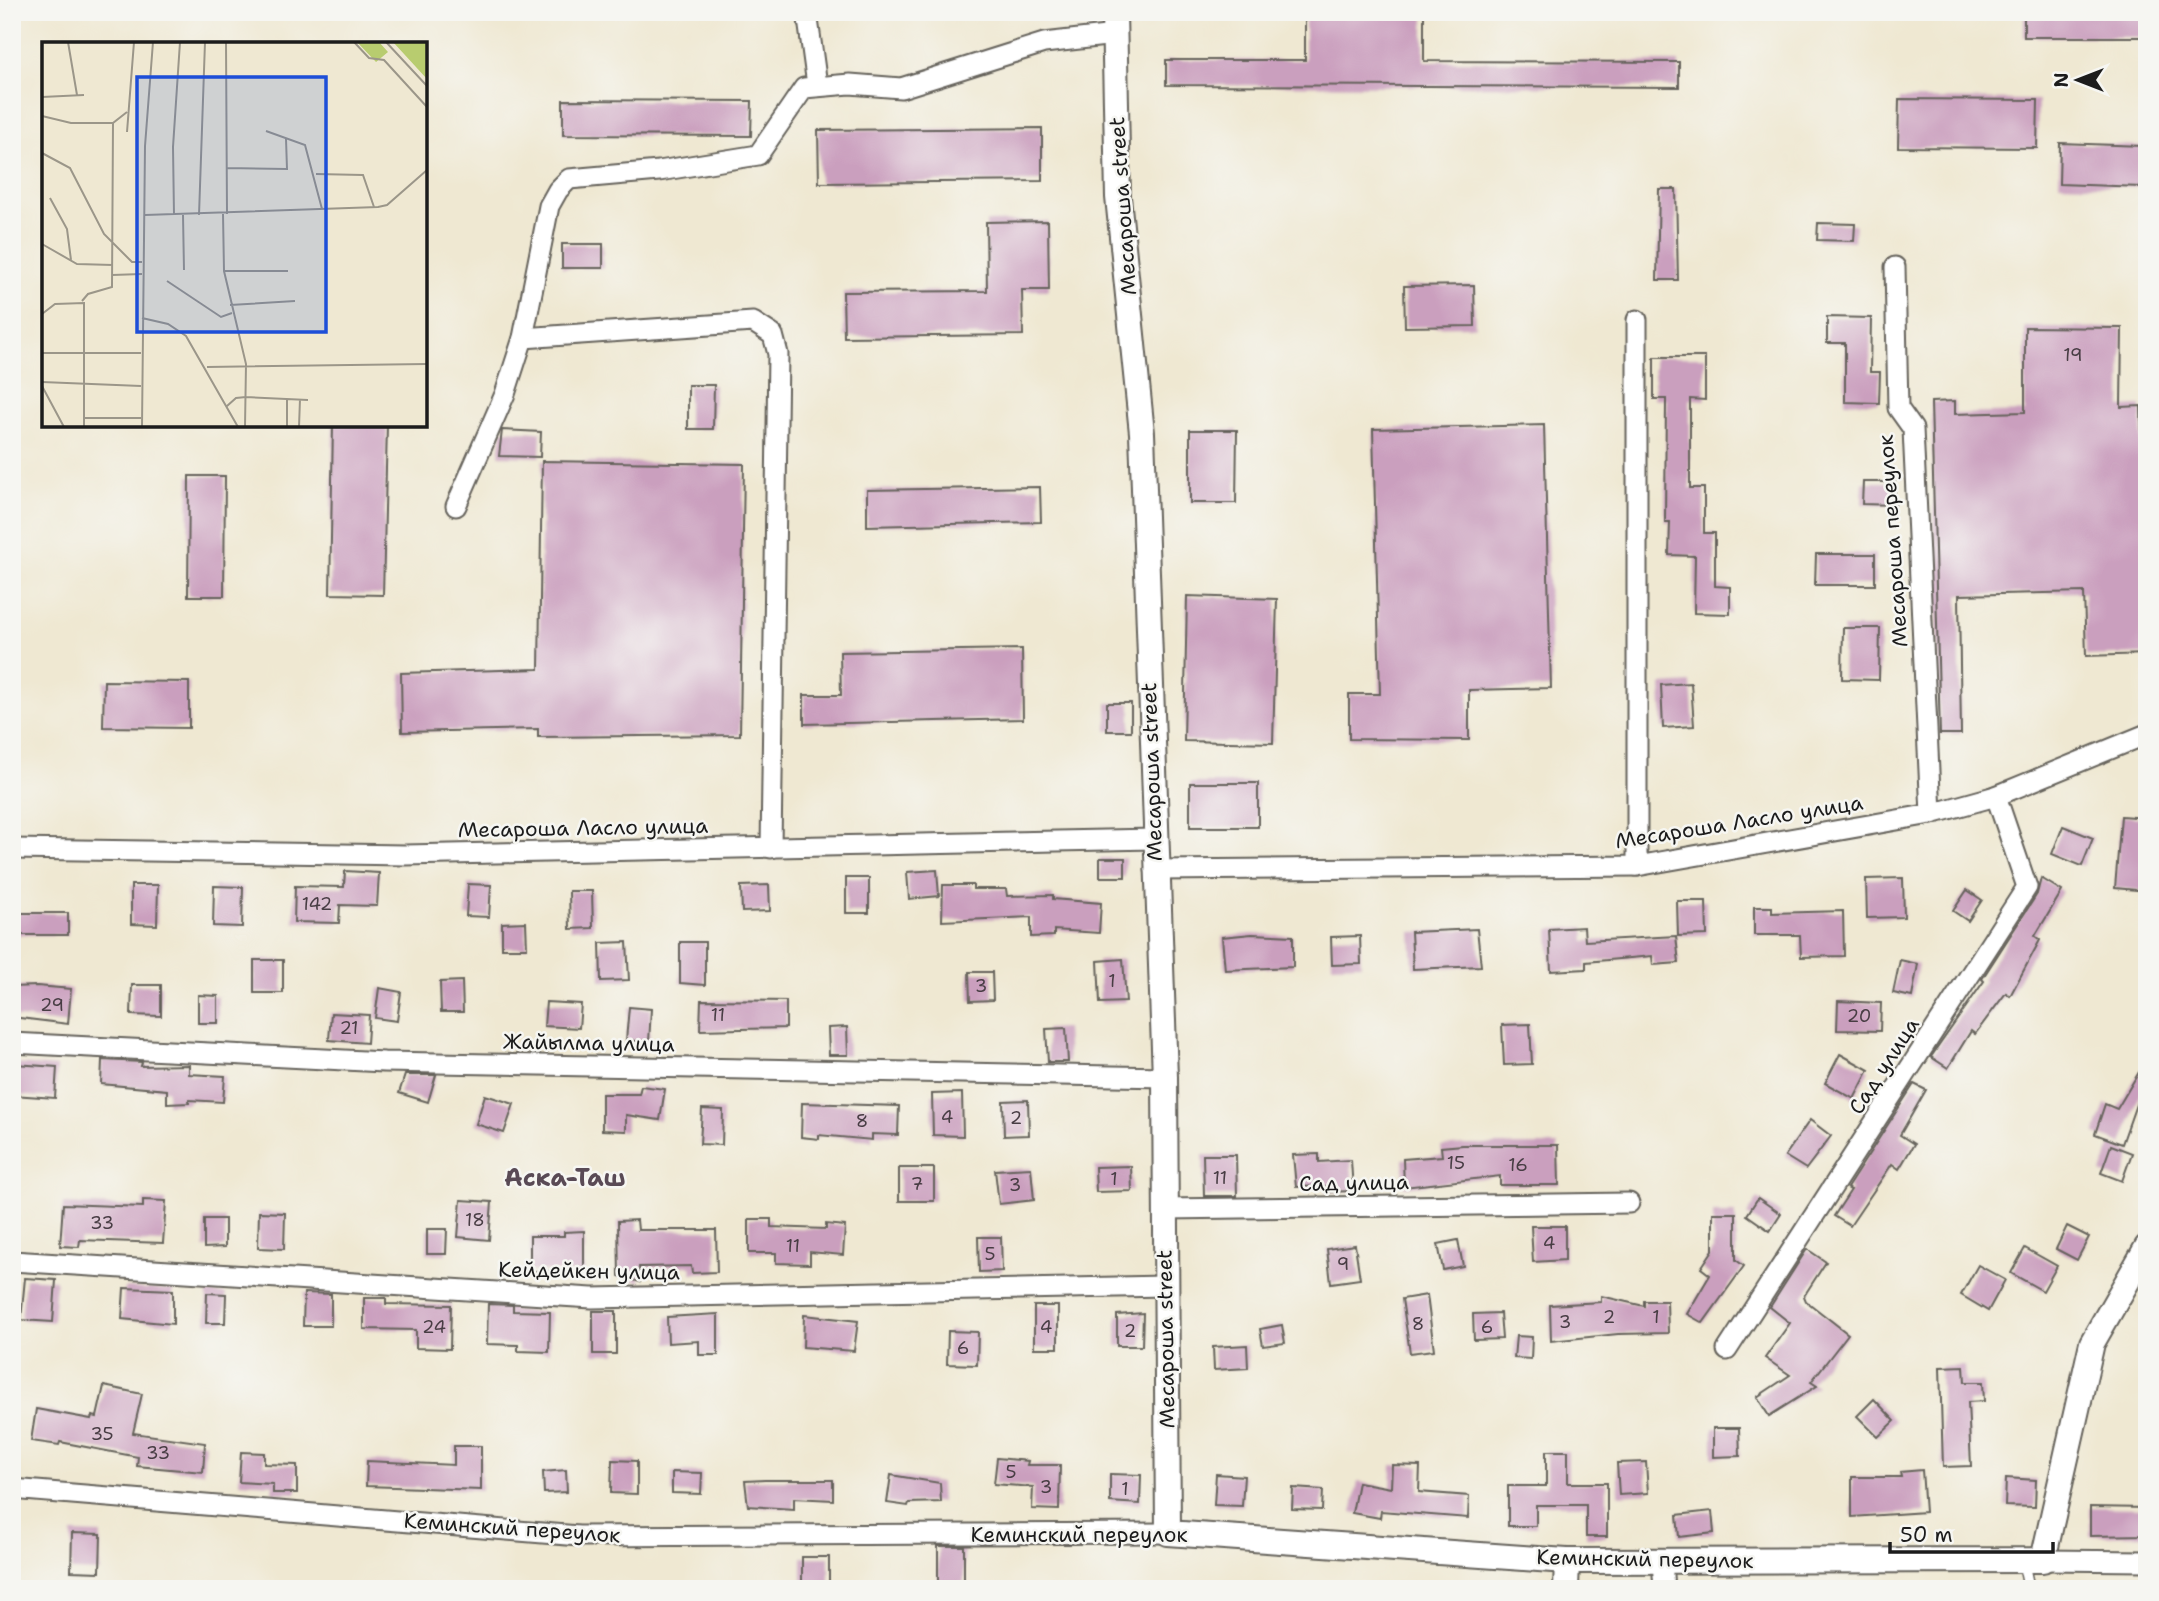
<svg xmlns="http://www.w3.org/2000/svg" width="2159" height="1601" font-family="'Shantell Sans',sans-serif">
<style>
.building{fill:#ca9fbe}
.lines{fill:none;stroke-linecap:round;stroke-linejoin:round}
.service-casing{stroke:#66635c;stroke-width:13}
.minor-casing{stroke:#66635c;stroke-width:23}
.tertiary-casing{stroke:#66635c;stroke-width:28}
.service{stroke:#fff;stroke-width:10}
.minor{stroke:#fff;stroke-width:19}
.tertiary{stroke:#fff;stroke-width:24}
.labels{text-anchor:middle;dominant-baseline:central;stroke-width:5;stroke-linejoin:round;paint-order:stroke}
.number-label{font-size:18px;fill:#483d44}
.street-label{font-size:21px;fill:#1c1c1c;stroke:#f6f6f2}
.quarter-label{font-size:24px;font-weight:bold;fill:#594a55;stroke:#f6f6f2}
.inset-road{fill:none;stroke:#9b9689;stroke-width:2}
.view{fill:#1d4ed8;fill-opacity:0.15;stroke:#1d4ed8;stroke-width:3.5}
.inset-edge{fill:none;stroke:#1c1c1c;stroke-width:3.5}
</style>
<rect width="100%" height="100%" fill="#f6f6f2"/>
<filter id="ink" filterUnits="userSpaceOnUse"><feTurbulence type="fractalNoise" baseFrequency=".0143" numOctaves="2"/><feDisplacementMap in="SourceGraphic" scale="14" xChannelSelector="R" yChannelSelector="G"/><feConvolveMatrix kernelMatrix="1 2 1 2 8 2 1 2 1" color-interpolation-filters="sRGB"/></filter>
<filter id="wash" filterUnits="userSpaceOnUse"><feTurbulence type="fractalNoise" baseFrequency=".00686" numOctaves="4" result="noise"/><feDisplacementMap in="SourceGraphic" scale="28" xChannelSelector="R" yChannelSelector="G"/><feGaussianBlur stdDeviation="1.57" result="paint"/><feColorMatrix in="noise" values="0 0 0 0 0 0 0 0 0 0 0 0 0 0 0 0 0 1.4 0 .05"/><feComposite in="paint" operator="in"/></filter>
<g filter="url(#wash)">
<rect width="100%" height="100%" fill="#efe8d2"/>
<g id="blocks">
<g class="building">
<polygon points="1305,12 1424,12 1424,61 1679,62 1679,87 1166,85 1166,60 1305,60"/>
<rect x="2024" y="12" width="123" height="25"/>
<polygon points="1899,99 2038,100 2037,148 1898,147"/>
<polygon points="563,100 752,101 751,136 563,135"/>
<polygon points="1042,128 1042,181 819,183 818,130"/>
<polygon points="2060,143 2143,146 2142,187 2059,184"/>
<polygon points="1659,189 1676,189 1678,280 1657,280"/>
<polygon points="1048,221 1049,290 1022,290 1023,335 844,337 843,292 987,291 986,222"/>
<polygon points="1818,223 1855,224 1854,241 1817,240"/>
<rect x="562" y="244" width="41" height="24"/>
<polygon points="1474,285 1475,326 1405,327 1404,286"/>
<polygon points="1827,317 1871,318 1870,372 1880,372 1879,403 1845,402 1845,343 1827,343"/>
<polygon points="2025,327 2122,328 2121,407 2141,406 2147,654 2086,656 2084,592 1959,595 1961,734 1940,734 1931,402 1955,401 1955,414 2025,412"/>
<polygon points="1654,357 1705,357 1705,400 1690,399 1690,488 1704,488 1704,533 1715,533 1715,586 1730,587 1730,614 1694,613 1695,556 1669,555 1670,522 1665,522 1666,399 1654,399"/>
<polygon points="688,385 714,385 713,429 688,429"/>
<polygon points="333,425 387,425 383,595 330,594"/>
<polygon points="1544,425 1551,688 1469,690 1469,740 1349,739 1349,694 1380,694 1373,429"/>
<polygon points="502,430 541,432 540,457 499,456"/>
<polygon points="1190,430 1237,430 1236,503 1190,503"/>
<polygon points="542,461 744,464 740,735 538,737 538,729 402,732 401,673 539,669"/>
<polygon points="189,476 225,476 224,596 188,596"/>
<polygon points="1863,482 1895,482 1895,505 1862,504"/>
<polygon points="1040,487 1041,522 867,526 867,490"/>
<polygon points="1816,554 1875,554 1875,585 1815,585"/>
<polygon points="1187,596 1277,599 1273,743 1184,741"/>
<polygon points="1843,628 1880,628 1879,680 1842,679"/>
<polygon points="1022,649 1023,719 804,724 804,695 841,695 840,652"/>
<polygon points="104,681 189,682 189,728 103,727"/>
<polygon points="1691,683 1694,726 1663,728 1661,685"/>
<rect x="1107" y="703" width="24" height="28"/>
<rect x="1190" y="783" width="68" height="44"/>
<polygon points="2121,816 2147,818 2147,891 2115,888"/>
<polygon points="2063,826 2093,838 2082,866 2052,854"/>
<rect x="1100" y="858" width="25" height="19"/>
<polygon points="937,870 939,896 909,899 907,872"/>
<polygon points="345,871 379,873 377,906 340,905 339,923 294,922 295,886 344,887"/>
<rect x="846" y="878" width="23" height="35"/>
<polygon points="1903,878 1904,917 1867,918 1866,879"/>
<polygon points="2041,878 2062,891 2035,936 2040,940 2010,996 2006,993 1975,1034 1971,1031 1948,1068 1931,1057 1984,981 1982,979 2037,894"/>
<polygon points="468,884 491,885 489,917 466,916"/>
<polygon points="131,885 158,885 157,925 131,924"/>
<polygon points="769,885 770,911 742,912 741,886"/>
<polygon points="943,885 973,885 973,889 1006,889 1007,896 1053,895 1053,899 1101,903 1099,933 1054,930 1054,936 1031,937 1031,917 942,921"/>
<polygon points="214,886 243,887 242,927 213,926"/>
<polygon points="1967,890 1982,900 1968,921 1953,911"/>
<polygon points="569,891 592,891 593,928 570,929"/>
<polygon points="1677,901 1706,901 1707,935 1678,936"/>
<polygon points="1754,907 1772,907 1772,913 1843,911 1844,956 1801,957 1800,935 1754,935"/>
<rect x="12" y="913" width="56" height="22"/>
<polygon points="526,922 527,948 502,948 502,923"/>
<polygon points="1584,927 1585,941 1676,936 1679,963 1653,965 1652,956 1586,962 1586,969 1551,971 1549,929"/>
<polygon points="1477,929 1481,966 1413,969 1411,932"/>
<polygon points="1252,934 1293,936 1293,967 1225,970 1222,937"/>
<polygon points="1360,936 1361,964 1332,965 1331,937"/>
<polygon points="627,942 629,980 601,981 600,943"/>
<polygon points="680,942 705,942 705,985 680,983"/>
<polygon points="1123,959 1126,1002 1100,1003 1098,961"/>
<rect x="254" y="960" width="29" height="33"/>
<polygon points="1900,960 1918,964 1912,997 1893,993"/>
<polygon points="969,972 992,972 993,1000 970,1001"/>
<polygon points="462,981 463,1012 441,1012 440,982"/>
<polygon points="132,985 161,985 161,1016 131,1015"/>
<polygon points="37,986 71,989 68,1024 12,1017 12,987"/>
<polygon points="379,988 401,992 397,1021 375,1018"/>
<polygon points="198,995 218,996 218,1023 198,1023"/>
<polygon points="701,1000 786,1001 786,1028 700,1030"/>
<polygon points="1838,1001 1881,1003 1880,1031 1837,1030"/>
<polygon points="546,1002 581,1004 579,1028 544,1026"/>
<polygon points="629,1007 651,1009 649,1042 626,1040"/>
<polygon points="331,1013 369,1015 367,1043 329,1040"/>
<polygon points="1530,1024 1532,1064 1504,1065 1502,1025"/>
<polygon points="847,1027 848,1055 829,1055 828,1028"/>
<polygon points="1066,1028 1068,1062 1048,1062 1046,1029"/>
<polygon points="1840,1054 1869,1070 1854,1099 1825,1083"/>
<polygon points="102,1060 142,1062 141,1066 189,1065 189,1074 225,1076 223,1102 189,1100 189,1103 167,1104 167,1090 101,1084"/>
<polygon points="15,1064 57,1067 55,1098 13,1095"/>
<polygon points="2139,1072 2146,1076 2122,1144 2095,1134 2105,1104 2117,1109"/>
<polygon points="405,1075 436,1075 428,1102 399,1093"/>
<polygon points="1914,1084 1926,1090 1900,1135 1914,1144 1899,1169 1892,1164 1850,1226 1834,1216 1851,1190 1847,1188"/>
<polygon points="641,1086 665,1089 660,1120 626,1115 626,1131 602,1130 602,1094 639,1094"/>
<polygon points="962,1093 963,1136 933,1135 932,1094"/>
<polygon points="485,1095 514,1104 504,1133 476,1124"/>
<polygon points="1028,1100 1029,1135 1004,1136 1003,1101"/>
<polygon points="802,1103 899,1106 898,1135 872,1134 872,1140 819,1135 819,1139 801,1137"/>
<polygon points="702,1109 723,1110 722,1145 700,1144"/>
<polygon points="1810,1120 1831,1136 1806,1169 1785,1156"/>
<polygon points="1463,1145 1558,1145 1559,1185 1500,1185 1500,1176 1404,1187 1403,1159 1442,1156 1441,1147"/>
<polygon points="2111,1145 2132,1153 2122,1181 2101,1173"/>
<polygon points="1319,1154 1319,1162 1351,1160 1353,1191 1326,1192 1325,1186 1296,1187 1293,1155"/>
<polygon points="1203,1155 1236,1155 1237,1196 1204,1196"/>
<polygon points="1131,1166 1132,1191 1096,1192 1095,1167"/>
<rect x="899" y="1168" width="35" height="33"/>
<polygon points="1031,1168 1034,1200 999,1204 995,1170"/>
<polygon points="1758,1198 1781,1214 1770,1231 1747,1215"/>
<polygon points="143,1200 166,1201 163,1243 80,1240 79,1247 60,1246 63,1204 143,1207"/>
<polygon points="461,1200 492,1202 489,1240 458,1237"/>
<polygon points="259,1212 285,1213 284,1249 258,1248"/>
<polygon points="1713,1213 1736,1213 1736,1260 1744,1266 1703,1323 1687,1314 1710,1275 1701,1268 1713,1250"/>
<polygon points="204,1219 225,1219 225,1247 204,1248"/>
<polygon points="749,1219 771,1219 771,1227 826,1229 826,1224 845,1226 843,1255 810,1252 810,1264 776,1263 776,1253 749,1253"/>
<polygon points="637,1220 638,1230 716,1230 717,1272 692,1273 691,1266 639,1267 640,1282 619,1276 618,1221"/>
<polygon points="1531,1226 1565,1226 1565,1260 1533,1262"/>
<polygon points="2067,1226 2089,1237 2077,1260 2056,1249"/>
<polygon points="427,1229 447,1229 446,1254 427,1254"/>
<polygon points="584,1231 584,1272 530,1271 530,1236 564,1236 564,1232"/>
<polygon points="978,1237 1001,1237 1002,1271 979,1272"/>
<polygon points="1458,1240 1463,1266 1443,1270 1438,1244"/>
<polygon points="1355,1245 1360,1279 1331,1283 1327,1249"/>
<polygon points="2025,1248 2057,1266 2043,1291 2011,1273"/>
<polygon points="1807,1249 1826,1262 1804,1296 1806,1301 1848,1334 1811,1382 1817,1386 1769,1416 1757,1397 1790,1375 1765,1358 1790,1323 1770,1307"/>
<polygon points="1978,1265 2005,1280 1988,1311 1961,1295"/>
<polygon points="25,1278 56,1280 53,1322 21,1320"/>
<polygon points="124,1288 173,1290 173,1324 122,1319"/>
<polygon points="207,1293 226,1294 225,1323 206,1323"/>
<polygon points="304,1293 331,1294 331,1326 303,1326"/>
<polygon points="1427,1295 1434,1350 1410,1353 1402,1299"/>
<polygon points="1601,1296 1644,1306 1644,1301 1667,1301 1668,1333 1618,1334 1551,1341 1550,1305 1601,1302"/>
<polygon points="364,1298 386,1298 386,1304 451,1305 450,1349 416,1348 416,1330 364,1329"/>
<polygon points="488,1304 513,1305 513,1311 550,1312 549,1352 518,1351 518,1345 487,1344"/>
<rect x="1034" y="1306" width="24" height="42"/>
<rect x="593" y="1311" width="23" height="43"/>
<polygon points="1143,1313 1142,1346 1117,1346 1117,1315"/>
<polygon points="1500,1313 1502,1339 1474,1340 1473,1314"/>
<polygon points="718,1314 718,1355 699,1355 699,1341 668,1343 667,1317"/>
<polygon points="804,1315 858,1321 854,1351 803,1347"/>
<polygon points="1282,1325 1285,1343 1263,1346 1260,1329"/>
<polygon points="948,1331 978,1332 977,1365 947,1364"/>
<polygon points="1516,1336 1532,1337 1531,1359 1514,1358"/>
<polygon points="1247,1345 1248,1368 1214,1370 1213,1347"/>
<polygon points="1964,1366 1965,1382 1983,1382 1984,1401 1968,1402 1971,1466 1943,1467 1940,1367"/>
<polygon points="104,1386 142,1394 133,1433 205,1443 203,1472 137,1466 138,1457 60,1442 59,1445 31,1441 36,1409 91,1419 92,1416 97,1417"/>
<polygon points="1874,1399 1895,1421 1878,1437 1857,1416"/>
<polygon points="1713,1428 1739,1428 1740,1456 1713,1457"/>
<polygon points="454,1446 481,1446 481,1490 366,1486 367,1461 454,1465"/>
<polygon points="1546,1451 1568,1451 1568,1483 1607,1483 1607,1537 1586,1537 1586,1505 1536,1505 1536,1526 1508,1526 1508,1486 1546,1486"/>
<polygon points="241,1452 264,1453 264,1464 297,1465 297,1493 273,1493 273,1484 239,1482"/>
<polygon points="997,1458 1028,1461 1027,1465 1060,1465 1059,1510 1032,1509 1033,1487 994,1484"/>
<polygon points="612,1460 637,1461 637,1494 611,1493"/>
<polygon points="1646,1462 1648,1493 1619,1495 1617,1463"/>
<polygon points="1392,1465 1420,1466 1419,1492 1469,1496 1468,1518 1381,1511 1380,1518 1352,1513 1358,1482 1391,1488"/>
<polygon points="566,1470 567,1492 544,1493 543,1472"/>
<polygon points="1922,1470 1925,1512 1852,1517 1852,1477 1901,1477 1900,1472"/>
<polygon points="672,1472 702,1473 701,1494 672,1493"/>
<polygon points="1110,1474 1141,1475 1140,1504 1110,1502"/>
<polygon points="1216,1474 1244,1476 1242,1506 1214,1505"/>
<polygon points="891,1475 940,1483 941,1502 909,1503 908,1506 887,1503"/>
<polygon points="2006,1478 2036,1480 2035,1507 2005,1506"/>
<polygon points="765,1480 833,1480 833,1500 794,1498 794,1509 748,1506 745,1481"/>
<polygon points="1293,1488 1323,1490 1322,1510 1292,1509"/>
<polygon points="2090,1507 2147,1508 2147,1535 2090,1536"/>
<polygon points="1712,1511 1714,1533 1679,1537 1677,1515"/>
<polygon points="72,1533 101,1534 100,1572 71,1571"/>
<rect x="938" y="1546" width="26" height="37"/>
<rect x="802" y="1557" width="27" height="29"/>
</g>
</g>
</g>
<g filter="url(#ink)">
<use href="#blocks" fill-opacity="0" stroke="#66635c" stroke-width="2"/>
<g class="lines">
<defs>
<polyline id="service" points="2023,1561 2029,1589"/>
<g id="minor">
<polyline points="807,12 817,85"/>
<polyline points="1895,267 1898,408 1913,429 1931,814"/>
<polyline points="523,338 753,322 773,335 778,354 771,848"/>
<polyline points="456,506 505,394 523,338 549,206 558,190 569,179 659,171 758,155 804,88 850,84 901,88 1044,43 1115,35"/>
<polyline points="12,849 405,855 1154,839"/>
<polyline points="1637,866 1637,320"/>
<polyline points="1155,870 1637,866 1931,814 1996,796 2147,734"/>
<polyline points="12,1043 384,1062 1165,1077"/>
<polyline points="1164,1209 1629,1203"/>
<polyline points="12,1261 592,1298 1165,1286"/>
<polyline points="1727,1350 2027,887 1996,796"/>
<polyline points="12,1489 579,1536 1168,1533"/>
<polyline points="2043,1560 2147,1561"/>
<polyline points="1662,1561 1664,1589"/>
</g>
<g id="tertiary">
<polyline points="1114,12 1118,197 1142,433 1165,1077 1168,1533 1567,1561 2043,1560 2092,1343 2147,1247"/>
<polyline points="1566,1589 1567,1561"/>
</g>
</defs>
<use href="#service" class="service-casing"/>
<use href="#minor" class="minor-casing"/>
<use href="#tertiary" class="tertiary-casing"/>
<use href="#service" class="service"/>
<use href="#minor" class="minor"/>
<use href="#tertiary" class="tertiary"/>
</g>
</g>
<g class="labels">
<g class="number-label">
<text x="2073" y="355">19</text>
<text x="317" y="904">142</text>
<text x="1112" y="981">1</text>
<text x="981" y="986">3</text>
<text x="52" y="1005">29</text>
<text x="718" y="1015">11</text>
<text x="1859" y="1016">20</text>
<text x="349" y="1028">21</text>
<text x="947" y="1117">4</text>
<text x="1016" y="1118">2</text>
<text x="862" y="1121">8</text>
<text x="1456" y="1163">15</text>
<text x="1518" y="1165">16</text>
<text x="1220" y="1178">11</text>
<text x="1114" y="1179">1</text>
<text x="917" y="1184">7</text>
<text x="1015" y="1185">3</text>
<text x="475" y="1220">18</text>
<text x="102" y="1223">33</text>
<text x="1549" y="1243">4</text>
<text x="793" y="1246">11</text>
<text x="990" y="1254">5</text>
<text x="1343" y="1264">9</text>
<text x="1609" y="1317">2</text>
<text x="1656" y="1317">1</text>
<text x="1565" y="1322">3</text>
<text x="1418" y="1324">8</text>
<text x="434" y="1327">24</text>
<text x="1046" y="1327">4</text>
<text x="1487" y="1327">6</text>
<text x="1130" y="1331">2</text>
<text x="963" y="1348">6</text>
<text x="102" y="1434">35</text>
<text x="158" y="1453">33</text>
<text x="1011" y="1472">5</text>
<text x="1046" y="1487">3</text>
<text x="1125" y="1489">1</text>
</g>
<g class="street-label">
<text transform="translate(1123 206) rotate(-94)">Месароша street</text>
<text transform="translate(1893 541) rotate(-94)">Месароша переулок</text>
<text transform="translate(1152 772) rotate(-92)">Месароша street</text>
<text transform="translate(1739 822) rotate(-9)">Месароша Ласло улица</text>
<text transform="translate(583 828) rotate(-1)">Месароша Ласло улица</text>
<text transform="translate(589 1043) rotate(1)">Жайылма улица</text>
<text transform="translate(1884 1066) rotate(-57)">Сад улица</text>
<text transform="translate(1354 1183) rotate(-1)">Сад улица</text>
<text transform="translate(589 1271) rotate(1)">Кейдейкен улица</text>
<text transform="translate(1166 1339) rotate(-91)">Месароша street</text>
<text transform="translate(512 1528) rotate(4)">Кеминский переулок</text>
<text x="1079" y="1535">Кеминский переулок</text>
<text transform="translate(1645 1559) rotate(1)">Кеминский переулок</text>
</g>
<g class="quarter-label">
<text x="565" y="1178">Аска-Таш</text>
</g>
</g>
<g transform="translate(42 42)">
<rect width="385" height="385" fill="#efe8d2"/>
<path d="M315,0H337L346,10L334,20ZM351,0H385V37Z" fill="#b8cc6f"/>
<path class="inset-road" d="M26,0L35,53M184,0L185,172M312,0L327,16L342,18L385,65M344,0L385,44M0,55L42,53M0,74L29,81H71M224,89L263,103L280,167M85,90L92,0M0,111L28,126L62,192L90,220H100M184,126L245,127L244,97M274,132L321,133L332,165M8,156L25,187L29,218M181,172L182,229L204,322L203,385M103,173L336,165L345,163L385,128M132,173L131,105L138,0M141,173L142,228M157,173L163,0M0,202L35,222L71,223M182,229H246M70,233L100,232M125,239L179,275L190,271M40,259L46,252L70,245L71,81L85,70M188,263L253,259M0,272L13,262L42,261V385M100,276L126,282L144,294L196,385M0,311H99M165,325L385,322M0,340L99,344M0,344L22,385M185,364L194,356L204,355L266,358M42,376H99M100,385L103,104L111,0M245,385V357M257,385L258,357"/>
<path class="view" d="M95,35H284V290H95Z"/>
<rect width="385" height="385" class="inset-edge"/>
</g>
<rect width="2159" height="1601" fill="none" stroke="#f6f6f2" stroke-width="42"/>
<g transform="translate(2078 80) rotate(270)" stroke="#f6f6f2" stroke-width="5" paint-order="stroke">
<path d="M0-5L12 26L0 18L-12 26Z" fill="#1c1c1c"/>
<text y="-10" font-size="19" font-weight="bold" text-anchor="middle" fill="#1c1c1c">N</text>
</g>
<path d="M1890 1542v10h163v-10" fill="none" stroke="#1c1c1c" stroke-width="3.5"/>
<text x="1900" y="1542" font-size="21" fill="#1c1c1c" stroke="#f6f6f2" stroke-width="5" paint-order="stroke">50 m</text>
</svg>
